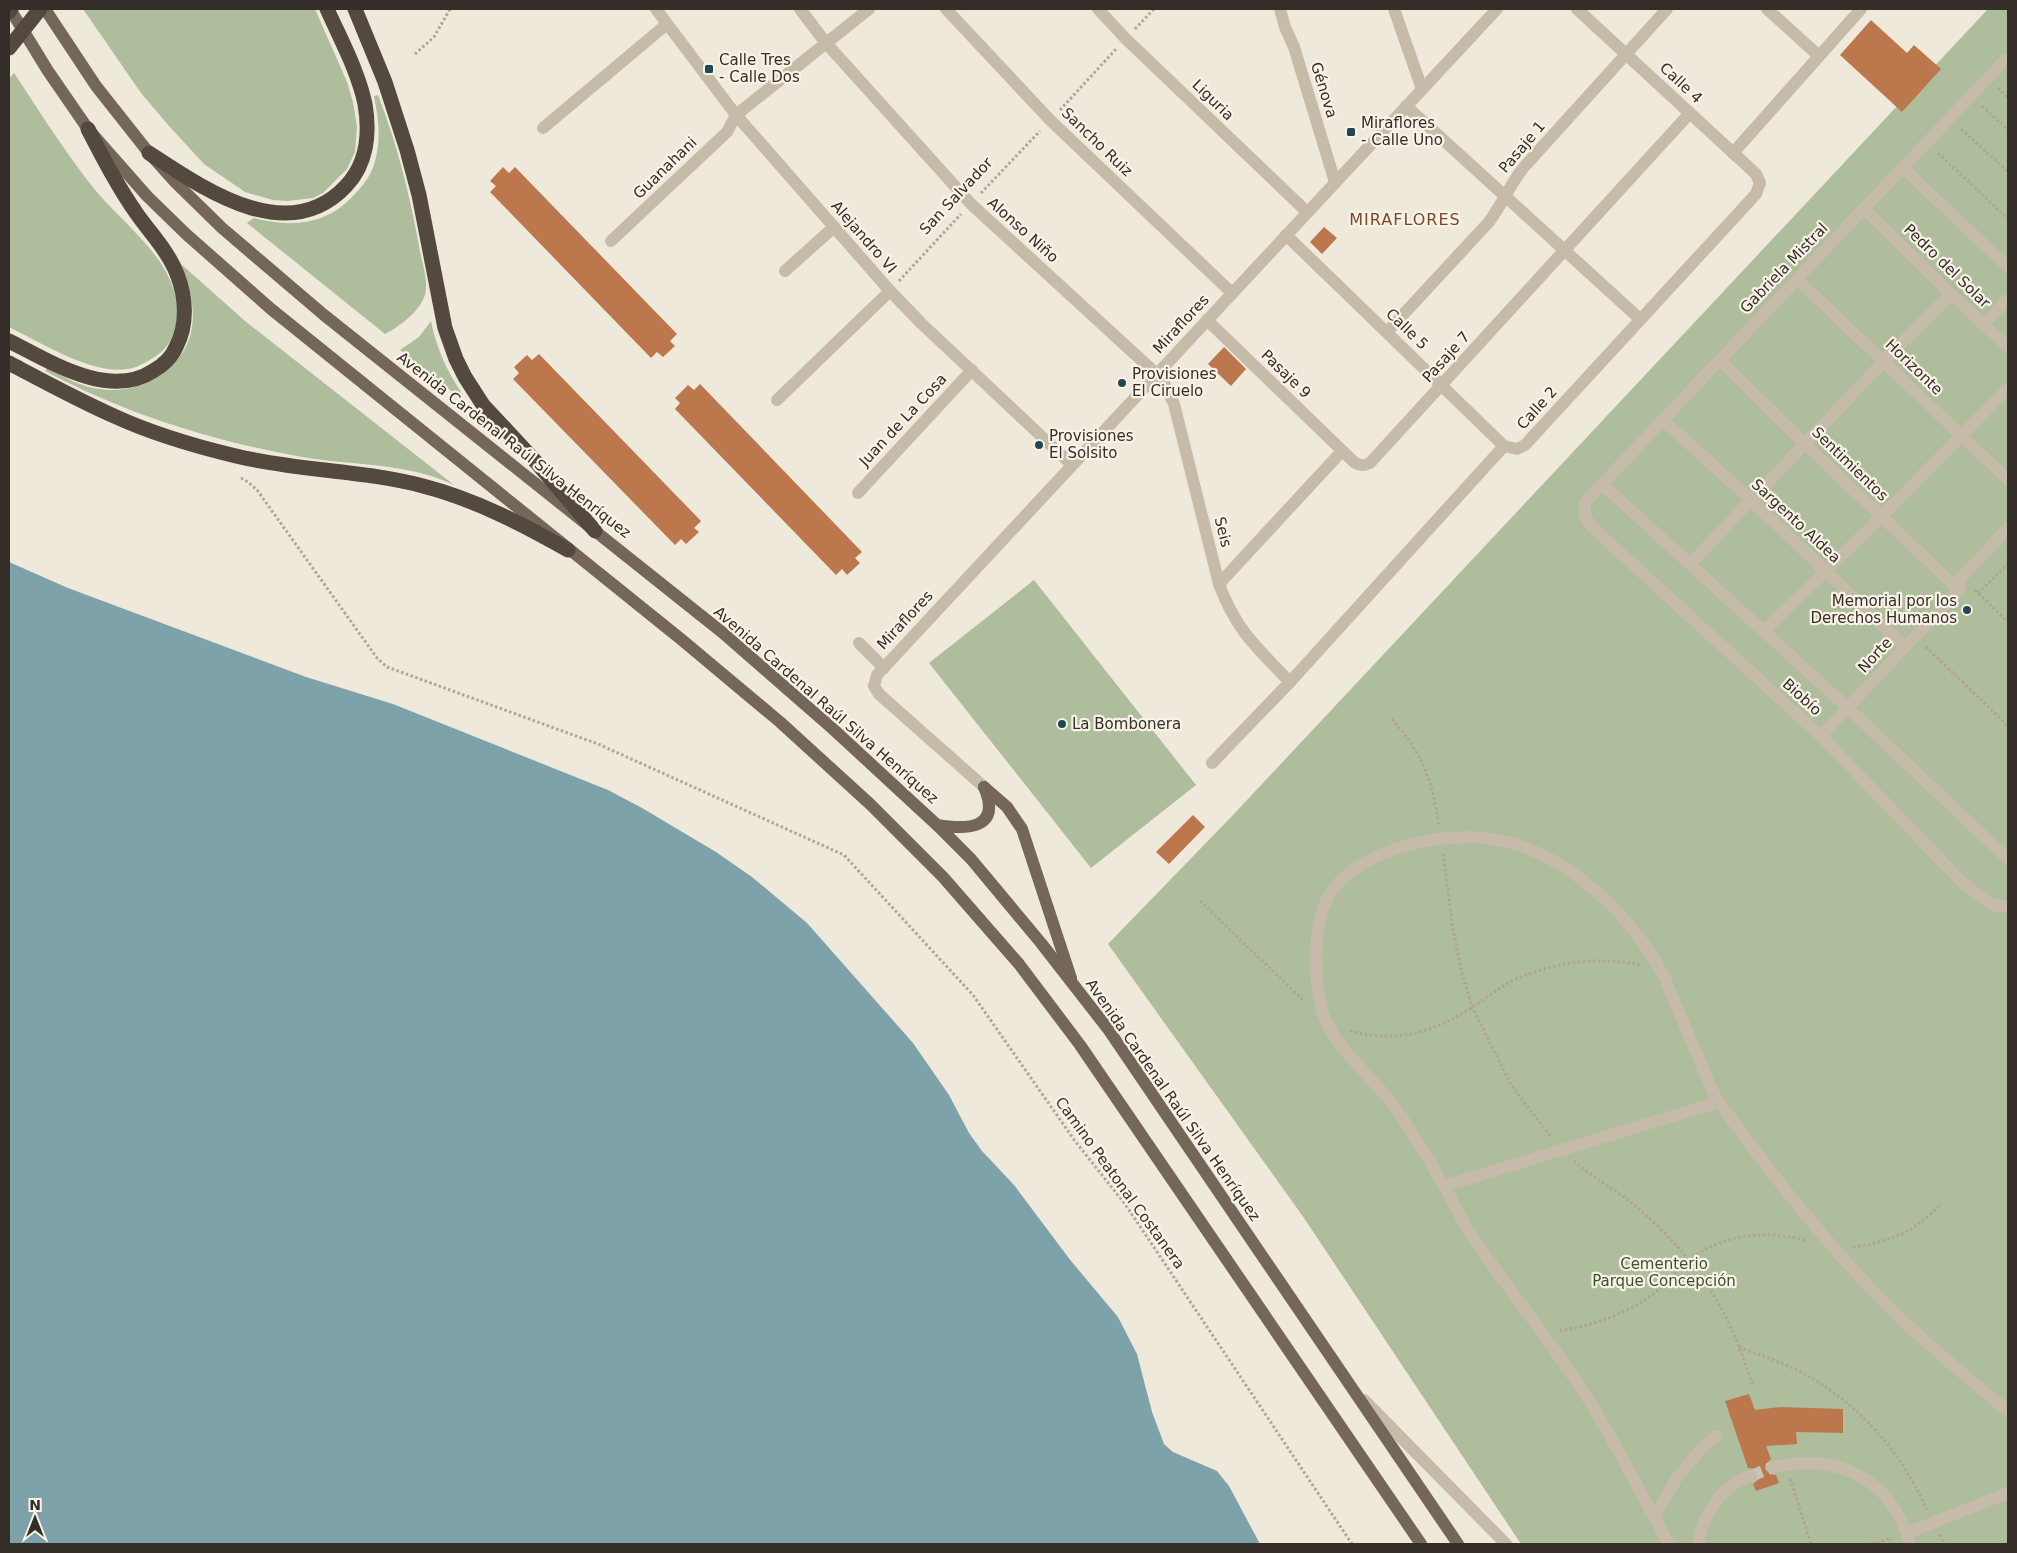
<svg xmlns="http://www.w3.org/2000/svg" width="2017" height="1553" font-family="'DejaVu Sans',sans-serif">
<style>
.green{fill:#aebd9c}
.water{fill:#7da2aa}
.building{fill:#bc774d}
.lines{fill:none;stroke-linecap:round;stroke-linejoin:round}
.minor-tunnel{stroke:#cac3b7;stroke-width:12;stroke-dasharray:12 6;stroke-linecap:butt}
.path{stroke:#b2a493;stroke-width:3;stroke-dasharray:2.5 2.5;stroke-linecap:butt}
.minor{stroke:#c6baa8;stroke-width:12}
.major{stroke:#75665a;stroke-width:12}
.highway{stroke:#54493f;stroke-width:15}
.highway-bridge{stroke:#54493f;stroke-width:15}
.poi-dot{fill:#214852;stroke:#f8f2e7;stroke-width:2}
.labels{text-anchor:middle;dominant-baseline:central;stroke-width:4.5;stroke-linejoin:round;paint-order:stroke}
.poi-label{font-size:15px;fill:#342d28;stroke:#f8f2e7;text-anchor:start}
.street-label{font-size:15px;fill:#342d28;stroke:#f8f2e7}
.park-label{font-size:15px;fill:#3f502e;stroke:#f8f2e7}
.neighbourhood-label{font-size:16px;letter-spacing:1px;fill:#7c4728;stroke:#f8f2e7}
</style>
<rect width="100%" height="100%" fill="#efe9db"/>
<g class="green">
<polygon points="83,9 315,9 347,82 353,102 357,127 355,152 347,169 323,193 313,198 287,201 273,200 245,192 204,164 169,126 141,93"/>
<polygon points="1988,9 2008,9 2008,1544 1521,1544 1304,1218 1108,944 1233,815"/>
<path d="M14,73C40,112 66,154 96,191C128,229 186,268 176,325C173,338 167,349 156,356C150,360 143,364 136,367C99,380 42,343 9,327V79Z"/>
<path d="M378,95C397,144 410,195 419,246C421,259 427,275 426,288C426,307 401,326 385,334L247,223L254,218C291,228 326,225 353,196C364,185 373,173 376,157C381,137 378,116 374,96Z"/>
<path d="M181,264L245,321L454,485C406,462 354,466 302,457C212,441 126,414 45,371L47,368C64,377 81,387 100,389C120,392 138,388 155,378C201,351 199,308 181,264Z"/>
<path d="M431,321C436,348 448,373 463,395L460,398L400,350L419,337Z"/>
<polygon points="1034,580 1196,785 1091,868 929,663"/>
</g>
<polygon class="water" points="9,562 68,588 306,677 393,704 608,790 642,808 716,852 752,877 807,923 913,1043 949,1095 969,1133 982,1151 1014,1185 1071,1261 1118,1317 1137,1354 1152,1412 1164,1444 1173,1452 1217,1471 1229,1486 1260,1544 9,1544"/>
<g class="building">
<polygon points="1871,20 1907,53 1914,45 1941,69 1902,112 1840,55"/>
<polygon points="503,167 509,173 515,167 677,334 670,341 675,346 663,357 657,352 651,358 490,192 496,186 490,181"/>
<polygon points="1324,227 1337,238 1322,254 1310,242"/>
<polygon points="1224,347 1246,369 1231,386 1208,364"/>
<polygon points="539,354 701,521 694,528 699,532 686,544 681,539 675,545 513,379 519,373 514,367 527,355 532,360"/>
<polygon points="700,384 862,552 855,558 860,563 847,575 842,569 836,575 675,409 680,403 675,398 688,385 694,390"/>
<polygon points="1193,815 1205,827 1169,864 1156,852"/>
<polygon points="1749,1394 1755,1410 1780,1407 1843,1409 1843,1433 1796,1432 1797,1444 1766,1446 1771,1459 1766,1464 1765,1469 1770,1474 1776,1475 1779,1483 1756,1491 1753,1484 1758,1480 1759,1473 1755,1469 1748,1468 1725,1401"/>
</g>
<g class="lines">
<polyline class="minor-tunnel" points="1751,1476 1773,1467"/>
<g class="path">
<polyline points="1135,29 1154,9"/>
<polyline points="415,54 434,37 450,9"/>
<polyline points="1998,88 2008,98"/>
<polyline points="1982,106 2008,130"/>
<polyline points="1060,110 1117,48"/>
<polyline points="1961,129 2008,172"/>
<polyline points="1938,153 2008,219"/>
<polyline points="981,193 1040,131"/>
<polyline points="899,281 961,214"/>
<polyline points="241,478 248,482 257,490 377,658 387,667 598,744 844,855 973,995 1075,1141 1125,1204 1352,1544"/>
<polyline points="1975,590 2008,622"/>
<polyline points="1978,593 2008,564"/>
<polyline points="1926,647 2008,726"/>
<path d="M1392,719C1423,755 1432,779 1439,826"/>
<polyline points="1443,854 1453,929 1461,970 1472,1007 1511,1085 1551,1137"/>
<polyline points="1200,901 1304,1001"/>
<path d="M1350,1031C1398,1043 1432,1033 1473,1007C1489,996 1503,984 1521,977C1560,961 1600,957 1641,965"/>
<path d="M1574,1161C1594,1179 1619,1191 1639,1209C1671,1236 1701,1271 1721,1308C1735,1333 1744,1360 1753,1386"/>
<path d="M1853,1247C1887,1243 1919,1230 1941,1203"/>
<path d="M1560,1331C1593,1325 1627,1314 1655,1293C1667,1284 1676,1270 1688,1261C1720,1234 1768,1229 1807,1241"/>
<path d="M1739,1347C1757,1354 1776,1360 1793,1368C1853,1397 1900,1449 1927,1510"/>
<polyline points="1790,1479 1811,1544"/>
<polyline points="1940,1535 1945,1544"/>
<polyline points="1872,1544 1892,1538"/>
</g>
<g class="minor">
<polyline points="656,9 736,115 890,291 922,324 1072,465"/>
<path d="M800,9L826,43L971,204L1162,379L1174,404L1219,584C1236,630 1257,648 1290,682"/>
<polyline points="946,9 1050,120 1232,293"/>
<polyline points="1098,9 1126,39 1307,212"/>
<polyline points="1280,9 1285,27 1294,47 1335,182"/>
<polyline points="1394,9 1422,89"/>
<polyline points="1767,9 1819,56"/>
<polyline points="2008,59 2004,61 1987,79 1585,502 1585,516 1592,527 1821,736 1964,884 1993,905 2008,907"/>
<polyline points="1406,106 1640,319"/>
<polyline points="543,128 667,24"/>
<polyline points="1733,153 1861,9"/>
<polyline points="1903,168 2008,267"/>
<polyline points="1864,209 1951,294 2008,347"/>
<polyline points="1286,235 1504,446 1517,449 1525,445 1756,194 1760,183 1756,174 1577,9"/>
<polyline points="611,241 727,132 736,115 869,9"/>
<polyline points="785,271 834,227"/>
<polyline points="1797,279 2008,480"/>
<path d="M1207,320L1354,462C1360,466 1364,466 1370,463L1690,113"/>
<polyline points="1984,324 2008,299"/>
<path d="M1387,332L1488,223C1502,205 1510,184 1524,167L1667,9"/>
<polyline points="1720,360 1805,444 1959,590"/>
<polyline points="777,400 890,291"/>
<polyline points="1663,420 1752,501 1905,647"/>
<polyline points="1602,484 1848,708 2008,859"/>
<polyline points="858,493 972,370"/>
<polyline points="1690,564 1884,361 1951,294"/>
<polyline points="1219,584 1342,451"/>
<polyline points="1764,631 1882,516 2008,388"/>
<polyline points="859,643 884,668"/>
<polyline points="1821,736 1959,590 1960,579 2008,528"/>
<polyline points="1212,763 1290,682 1504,446"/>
<polyline points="984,787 879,694 874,686 877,675 1497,9"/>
<path d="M1444,1186L1719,1102C1773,1177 1832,1252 1899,1317C1934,1350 1971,1381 2008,1411"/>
<polyline points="1364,1400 1506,1544"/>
<path d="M1773,1467C1837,1453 1892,1478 1910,1544"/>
<path d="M1654,1517C1631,1475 1610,1432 1584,1393C1549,1339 1508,1289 1472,1236C1461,1220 1454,1202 1444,1186C1429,1160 1413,1133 1396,1109C1373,1075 1334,1051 1322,1010C1314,982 1313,930 1325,903C1350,846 1458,826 1512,843C1577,863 1630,916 1663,974L1712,1090L1719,1102"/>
<polyline points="1907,1533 2008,1493"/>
<polyline points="1669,1544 1654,1517 1678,1476 1704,1446 1716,1436"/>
<path d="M1698,1544C1703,1514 1721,1486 1751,1476"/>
</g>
<g class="major">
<polyline points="10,9 48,71 88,129 147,196 186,234 271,309 682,640 780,722 870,804 943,877 1019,964 1080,1045 1421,1544"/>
<polyline points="45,9 96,86 149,153 175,182 222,228 324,315 723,633 833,729 937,825 971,859 1041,943 1108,1029 1458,1544"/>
<polyline points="984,787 1007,807 1022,829 1071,978"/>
<path d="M937,825C968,830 1002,829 984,787"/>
</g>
<g class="highway">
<polyline points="355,9 385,82 407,150 419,195 445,328 456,359 465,377 483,405 536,462 595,531"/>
<path d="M149,153C204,189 288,248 346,186C367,164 370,133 365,104C358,71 341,40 327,9"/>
<path d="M9,341C49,361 109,400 153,371C162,366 172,357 176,347C188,324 186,297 177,274C168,251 151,234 137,214C118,187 103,158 88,129"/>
<path d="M9,363C43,381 78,400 114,416C153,434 194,446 236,456C297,471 363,470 423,486C474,499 522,524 568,550"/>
</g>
<g class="highway-bridge">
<polyline points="9,12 11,9"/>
<polyline points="9,48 40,9"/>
</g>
</g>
<g class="poi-dot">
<rect x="704" y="64" width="10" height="10" rx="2.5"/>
<rect x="1346" y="127" width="10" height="10" rx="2.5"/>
<circle cx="1122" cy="383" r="5"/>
<circle cx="1039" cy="445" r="5"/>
<circle cx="1967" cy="610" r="5"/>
<circle cx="1062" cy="724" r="5"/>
</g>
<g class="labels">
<g class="poi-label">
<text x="719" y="60">Calle Tres<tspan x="719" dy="17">- Calle Dos</tspan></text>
<text x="1361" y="123">Miraflores<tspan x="1361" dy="17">- Calle Uno</tspan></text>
<text x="1132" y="374">Provisiones<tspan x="1132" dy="17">El Ciruelo</tspan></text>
<text x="1049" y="436">Provisiones<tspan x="1049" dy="17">El Solsito</tspan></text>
<text x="1957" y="601" text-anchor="end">Memorial por los<tspan x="1957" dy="17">Derechos Humanos</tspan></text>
<text x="1072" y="724">La Bombonera</text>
</g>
<g class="street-label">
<text transform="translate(1681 83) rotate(43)">Calle 4</text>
<text transform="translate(1324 90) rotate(73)">Génova</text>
<text transform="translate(1213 100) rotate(44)">Liguria</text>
<text transform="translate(1097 142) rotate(44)">Sancho Ruiz</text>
<text transform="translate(1522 147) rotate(-50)">Pasaje 1</text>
<text transform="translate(665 168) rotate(-44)">Guanahani</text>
<text transform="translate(956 196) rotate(-47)">San Salvador</text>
<text transform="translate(1023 230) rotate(42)">Alonso Niño</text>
<text transform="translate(864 237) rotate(49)">Alejandro VI</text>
<text transform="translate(1947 266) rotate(44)">Pedro del Solar</text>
<text transform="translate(1784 268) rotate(-46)">Gabriela Mistral</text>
<text transform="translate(1181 324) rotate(-47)">Miraflores</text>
<text transform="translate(1407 329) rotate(44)">Calle 5</text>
<text transform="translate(1446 357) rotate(-48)">Pasaje 7</text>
<text transform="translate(1914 367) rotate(44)">Horizonte</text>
<text transform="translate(1286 374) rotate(44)">Pasaje 9</text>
<text transform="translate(1537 408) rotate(-48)">Calle 2</text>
<text transform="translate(903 420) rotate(-47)">Juan de La Cosa</text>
<text transform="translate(514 445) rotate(38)">Avenida Cardenal Raúl Silva Henríquez</text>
<text transform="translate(1850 464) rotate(44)">Sentimientos</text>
<text transform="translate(1796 521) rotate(43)">Sargento Aldea</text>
<text transform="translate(1223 532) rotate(76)">Seis</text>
<text transform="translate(905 620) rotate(-47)">Miraflores</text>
<text transform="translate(1875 655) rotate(-47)">Norte</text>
<text transform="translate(1802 697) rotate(42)">Biobío</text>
<text transform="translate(826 705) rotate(41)">Avenida Cardenal Raúl Silva Henríquez</text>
<text transform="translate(1173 1100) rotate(55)">Avenida Cardenal Raúl Silva Henríquez</text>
<text transform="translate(1120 1183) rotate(54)">Camino Peatonal Costanera</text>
</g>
<g class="park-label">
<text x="1664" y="1264">Cementerio<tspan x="1664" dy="17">Parque Concepción</tspan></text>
</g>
<g class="neighbourhood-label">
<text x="1405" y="219">MIRAFLORES</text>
</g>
</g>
<rect width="2017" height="1553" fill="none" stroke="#342d28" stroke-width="20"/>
<g transform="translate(35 1518)" stroke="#f8f2e7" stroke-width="4" paint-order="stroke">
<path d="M0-4L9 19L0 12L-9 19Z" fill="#342d28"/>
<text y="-8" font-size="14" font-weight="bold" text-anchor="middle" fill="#342d28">N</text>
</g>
</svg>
